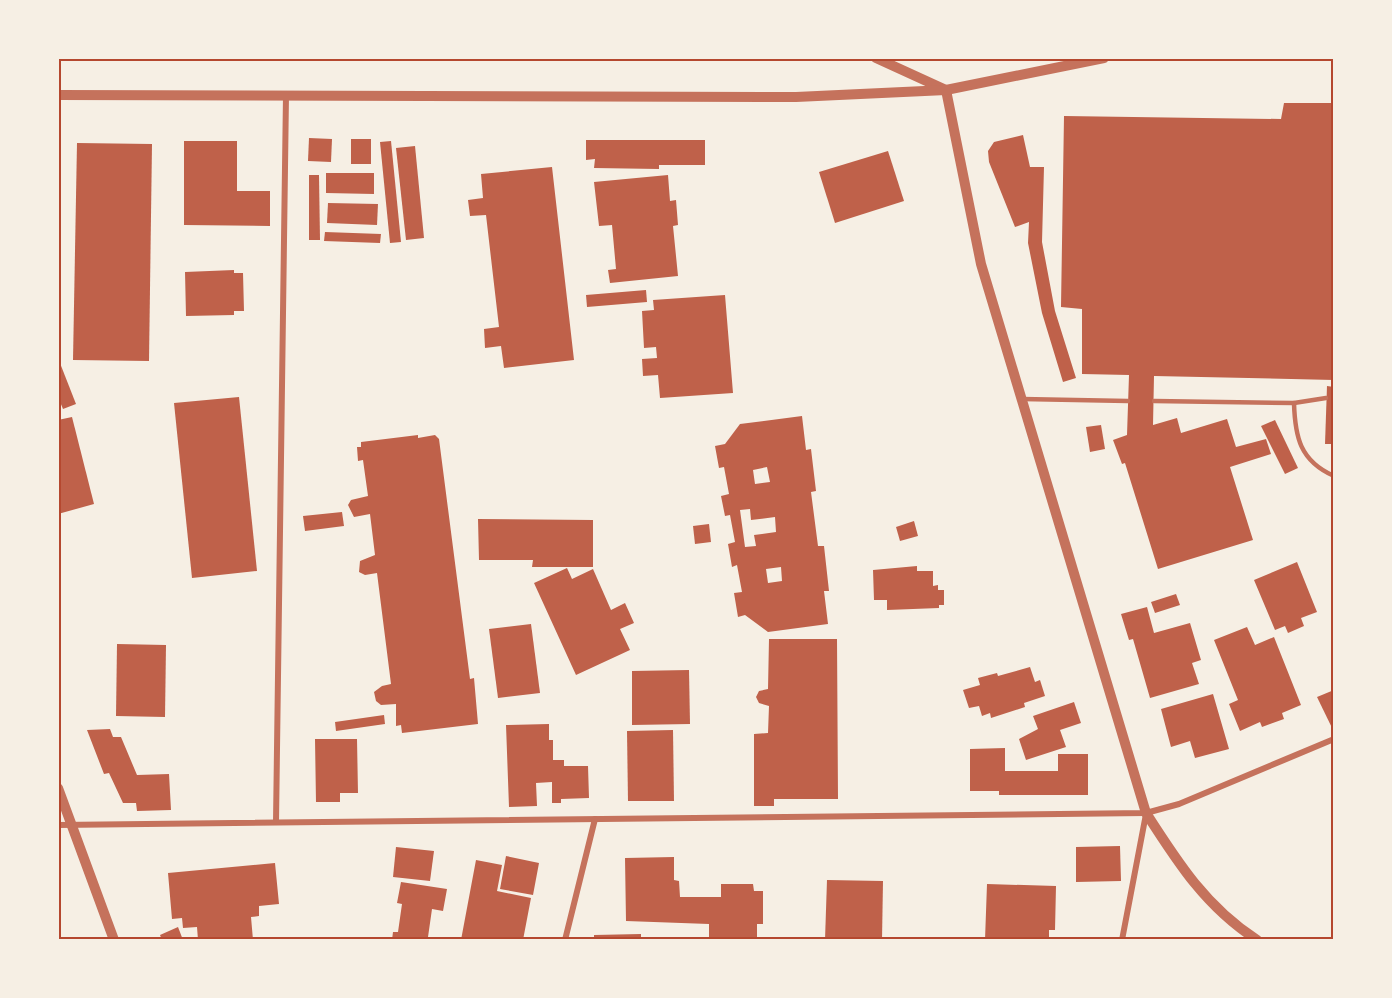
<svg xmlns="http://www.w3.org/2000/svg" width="1392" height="998" font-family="Figtree,sans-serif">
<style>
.building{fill:#bf614a;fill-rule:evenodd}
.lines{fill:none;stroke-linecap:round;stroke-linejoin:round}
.service{stroke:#c5725c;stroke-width:4.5}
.minor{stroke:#c5725c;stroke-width:6}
.tertiary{stroke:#c5725c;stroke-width:10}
.neatline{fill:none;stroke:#b5482f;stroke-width:2}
</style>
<rect width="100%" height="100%" fill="#f6efe4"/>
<g class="building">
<polygon points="1284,103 1334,103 1334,380 1154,376 1153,425 1177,418 1181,433 1227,419 1236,447 1266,439 1271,454 1230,467 1253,540 1158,569 1125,463 1122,464 1113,440 1127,435 1129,375 1082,374 1082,309 1061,307 1064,116 1281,119"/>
<polygon points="1023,135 1030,167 1044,167 1042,242 1055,311 1076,378 1063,382 1042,313 1028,243 1029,222 1015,227 989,162 988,151 994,142"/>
<polygon points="309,138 332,139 331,162 308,161"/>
<rect x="351" y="139" width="20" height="25"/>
<polygon points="586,140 705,140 705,165 659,165 659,169 594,168 595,159 586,160"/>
<polygon points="184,141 237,141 237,191 270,191 270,226 184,225"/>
<polygon points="391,141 401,242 390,243 380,142"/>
<polygon points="77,143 152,144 149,361 73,360"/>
<polygon points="415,146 424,238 406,240 396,148"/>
<polygon points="888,151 904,201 835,223 819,172"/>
<polygon points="552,167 574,360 504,368 501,346 485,348 484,329 499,327 486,215 470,216 468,200 483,198 481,174"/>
<polygon points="326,173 374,173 374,194 326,193"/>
<polygon points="309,175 319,175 320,240 309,240"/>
<polygon points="668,175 670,201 676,200 678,225 673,226 678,276 610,283 608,270 616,269 612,225 599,226 594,182"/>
<polygon points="328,203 378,204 377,225 327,223"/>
<polygon points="325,232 381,234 380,243 324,241"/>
<polygon points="234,270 234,273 243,273 244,311 234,311 234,315 186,316 185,272"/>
<polygon points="646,290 647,302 587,307 586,295"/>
<polygon points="725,295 733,393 660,398 658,375 643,376 642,359 657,358 656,347 644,348 642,311 654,310 653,300"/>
<polygon points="58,358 76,404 63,409 58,397"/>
<polygon points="1327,386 1334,387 1334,444 1325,444"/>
<polygon points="239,397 257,571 192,578 174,403"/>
<path d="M802,416L806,450L811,449L816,491L811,492L818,546H824L829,591H824L828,624L768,632L745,615L738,617L734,593L742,592L737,565L732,567L728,544L735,542L730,515L725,516L721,496L729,494L724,467L719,468L715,446L725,444L740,424ZM767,467L770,482L755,484L753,470ZM750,509L751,520L775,517L776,532L754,535L756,546L745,547L740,510ZM781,567L782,581L768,583L766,569Z"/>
<polygon points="72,417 94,504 58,514 58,420"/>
<polygon points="1275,420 1298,468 1285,474 1261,426"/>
<polygon points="1101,425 1105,449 1090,452 1086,427"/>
<polygon points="418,435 418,438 435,435 439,439 470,679 474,678 478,724 402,733 401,725 396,726 396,704 381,705 376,701 374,692 382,686 391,684 377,573 365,575 359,572 360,561 375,555 370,514 354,517 348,505 351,500 368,496 363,460 358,461 357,447 361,447 361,442"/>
<polygon points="342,512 344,526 305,531 303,516"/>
<polygon points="478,519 593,520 593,567 532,567 533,560 479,560"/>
<polygon points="914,521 918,536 900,541 896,527"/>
<polygon points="709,524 711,542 695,544 693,526"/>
<polygon points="1297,562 1317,612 1301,618 1304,626 1288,633 1285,626 1275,630 1254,580"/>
<polygon points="917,566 917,571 933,571 933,586 938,585 938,590 944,590 944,605 939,605 939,608 887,610 887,600 874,600 873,570"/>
<polygon points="567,568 572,579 593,569 611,610 625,603 634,623 620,629 630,650 576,675 534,583"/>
<polygon points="1176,594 1180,605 1155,613 1151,602"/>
<polygon points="1147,607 1154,633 1190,623 1201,660 1192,663 1199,684 1150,698 1133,639 1129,640 1121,614"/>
<polygon points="531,624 540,693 498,698 489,629"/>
<polygon points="1247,627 1255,645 1274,637 1301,705 1282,713 1284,719 1262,727 1260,722 1240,731 1229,704 1238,700 1214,640"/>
<polygon points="769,639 837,639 838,799 774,799 774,806 754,806 754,734 768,733 769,706 759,703 756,697 759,691 768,689"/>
<polygon points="117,644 166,645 165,717 116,716"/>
<polygon points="1030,667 1035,682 1040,680 1045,696 1024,703 1025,707 991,718 990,713 982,716 979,706 969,708 963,690 980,685 978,678 997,673 998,676"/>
<polygon points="689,670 690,724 632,725 632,671"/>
<polygon points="1334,690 1334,732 1317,697"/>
<polygon points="1213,694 1229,749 1195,758 1190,741 1171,747 1161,709"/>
<polygon points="1074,702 1081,723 1060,730 1066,747 1026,760 1019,739 1038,729 1033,716"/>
<polygon points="384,715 385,724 336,731 335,722"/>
<polygon points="549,724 549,740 553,740 553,760 564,760 564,766 588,766 589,798 561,799 561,803 552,803 552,782 536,783 537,806 509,807 506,725"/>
<polygon points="110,729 113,737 121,737 137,775 169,774 171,810 137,811 136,803 123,803 109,773 104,774 87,730"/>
<polygon points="673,730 674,801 628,801 627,731"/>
<polygon points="315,739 357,739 358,793 340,793 340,802 316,802"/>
<polygon points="1005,748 1005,771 1058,771 1058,754 1088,754 1088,795 999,795 999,791 970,791 970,749"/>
<polygon points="1120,846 1121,881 1076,882 1076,847"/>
<polygon points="396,847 434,851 430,881 393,877"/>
<polygon points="506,856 539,863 533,895 500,889"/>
<polygon points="674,857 674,880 679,881 680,897 721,897 721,884 753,884 754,891 763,891 763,924 757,924 757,940 709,940 709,924 626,921 625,858"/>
<polygon points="476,860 502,865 497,891 531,898 523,940 461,940"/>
<polygon points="275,863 279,904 259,906 259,916 251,917 253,940 198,940 197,927 183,928 182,918 172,919 168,873"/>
<polygon points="827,880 883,881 882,940 825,940"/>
<polygon points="401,882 447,889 443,911 432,909 428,937 438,940 392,940 393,932 398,932 402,904 397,903"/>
<polygon points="987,884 1056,886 1055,930 1049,930 1049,940 985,940"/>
<polygon points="178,927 183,940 162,940 160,935"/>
<polygon points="641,934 641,940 594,940 594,935"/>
</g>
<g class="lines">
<g class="service">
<polyline points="1022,399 1128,401"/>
<polyline points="1154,401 1294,403 1326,398"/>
<path d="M1294,403C1295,437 1300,461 1334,476"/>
</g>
<g class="minor">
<polyline points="276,822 286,95"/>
<polyline points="58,825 1146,813 1179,804 1334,739"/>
<polyline points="565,940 595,819"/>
<polyline points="1122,940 1146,814"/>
</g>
<g class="tertiary">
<path d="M876,58L946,90L981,264L1146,813C1178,863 1206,907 1257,940"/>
<polyline points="58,95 796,97 946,90 1104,58"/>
<polyline points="58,788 114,940"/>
</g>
</g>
<rect width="1392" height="998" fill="none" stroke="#f6efe4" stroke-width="120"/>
<rect x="60" y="60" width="1272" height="878" class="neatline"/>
</svg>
